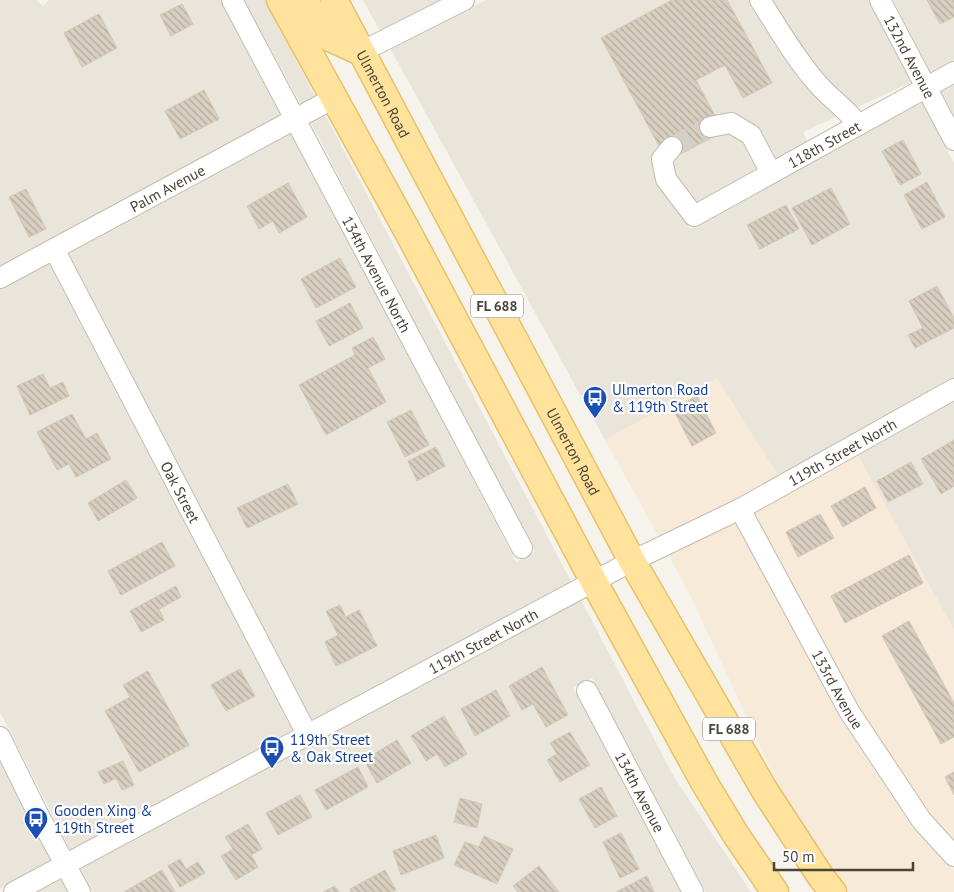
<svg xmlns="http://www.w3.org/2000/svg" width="954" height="892" font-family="'PT Sans',sans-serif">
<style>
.residential{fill:#eae5da}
.commercial{fill:#f7ead8}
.building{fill:url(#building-back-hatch);stroke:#d3c7b4}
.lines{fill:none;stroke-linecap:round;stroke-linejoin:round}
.minor-tunnel{stroke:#d4d0c8;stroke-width:20;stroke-dasharray:20 10;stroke-linecap:butt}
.minor-casing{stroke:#c2bbae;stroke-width:22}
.major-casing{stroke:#e6c16a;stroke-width:29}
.minor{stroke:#fff;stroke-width:20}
.major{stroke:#ffe39c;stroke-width:26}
.labels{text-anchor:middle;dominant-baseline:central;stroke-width:4.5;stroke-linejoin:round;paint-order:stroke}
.shield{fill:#fff;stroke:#817c74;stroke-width:1}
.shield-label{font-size:14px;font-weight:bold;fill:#4b4439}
.street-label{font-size:15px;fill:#4b4439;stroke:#fff}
.transit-label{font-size:15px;fill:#164399;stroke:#fff;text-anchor:start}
</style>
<defs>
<pattern id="building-back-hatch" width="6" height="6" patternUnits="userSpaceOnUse" patternTransform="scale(1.25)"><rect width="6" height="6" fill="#d8cfc1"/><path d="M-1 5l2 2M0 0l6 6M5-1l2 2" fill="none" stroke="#b1aa9e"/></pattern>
</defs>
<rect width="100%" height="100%" fill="#f6f3ec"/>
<g class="residential">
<polygon points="0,0 36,0 43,6 49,0 220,0 282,114 0,267"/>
<polygon points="244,0 265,0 315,96 301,104"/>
<polygon points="363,0 443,0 380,31"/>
<polygon points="486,0 868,0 912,82 803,132 808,142 680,213 690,229 921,101 954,163 954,378 788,471 777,474 717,379 605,440 390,48"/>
<polygon points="893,0 954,0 954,60 931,73"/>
<polygon points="954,83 954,117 940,90"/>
<polygon points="324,113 572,583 312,721 68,252 291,131 516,562 535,552 310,121"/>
<polygon points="49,263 293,731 71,851 0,712 0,289"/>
<polygon points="954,400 954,630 857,454"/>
<polygon points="581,600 674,777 751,892 706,892 592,678 573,688 681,892 92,892 80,868"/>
<polygon points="0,761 52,861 0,889"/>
<polygon points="61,878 68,892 34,892"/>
</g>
<g class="commercial">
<polygon points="717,378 777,474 788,471 735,500 659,537 605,440"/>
<polygon points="857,454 954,630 954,841 931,815 858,706 754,512"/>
<polygon points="735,522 839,716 913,828 954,871 954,892 847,892 830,871 782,793 692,599 668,554"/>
</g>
<g class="building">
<polygon points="672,0 727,0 772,83 743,98 725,65 696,80 715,116 704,123 711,138 681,154 673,139 659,146 601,38"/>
<polygon points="927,0 954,0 954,17 940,24"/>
<polygon points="182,4 193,24 171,36 160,15"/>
<polygon points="99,14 117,48 82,67 64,33"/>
<polygon points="204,90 219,119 180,139 165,111"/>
<polygon points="903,140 921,174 900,185 882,151"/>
<polygon points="927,182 945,217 922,229 904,195"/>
<polygon points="288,183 307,217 279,233 273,221 259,229 247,206"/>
<polygon points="831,188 850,224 812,245 792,208"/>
<polygon points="26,189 46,229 29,237 9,197"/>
<polygon points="786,205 799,229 760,249 747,225"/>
<polygon points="340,258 356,287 316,308 301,279"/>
<polygon points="937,286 954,318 954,328 915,348 908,335 923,328 909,301"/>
<polygon points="350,303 363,328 329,346 316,321"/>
<polygon points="373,337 385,359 368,368 386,402 326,435 299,385 355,355 352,348"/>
<polygon points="43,374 50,388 63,382 69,396 30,415 17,386"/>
<polygon points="697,396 716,433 692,446 673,409"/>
<polygon points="411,410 429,445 405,457 387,422"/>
<polygon points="72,414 86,439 97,433 111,459 76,477 69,464 57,470 37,432"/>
<polygon points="954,440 954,486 941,494 921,459"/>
<polygon points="436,447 445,466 417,481 408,461"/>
<polygon points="911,462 923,484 888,502 877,481"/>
<polygon points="126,480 137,498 98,521 88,503"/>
<polygon points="288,484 298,504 247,528 237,508"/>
<polygon points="865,487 876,508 843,527 831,506"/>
<polygon points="820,514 834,538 798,557 786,532"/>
<polygon points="162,542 175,566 121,595 108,571"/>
<polygon points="909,555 923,583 845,623 831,596"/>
<polygon points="176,586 181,597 159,609 164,620 141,632 130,611"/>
<polygon points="340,605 346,617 359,610 377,646 336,666 325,642 338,635 326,611"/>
<polygon points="909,621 954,703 954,737 941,744 882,636"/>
<polygon points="542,667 568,715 546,727 533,704 522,710 509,686"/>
<polygon points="240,669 255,696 226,711 211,685"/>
<polygon points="148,671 189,745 139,772 105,711 130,697 123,685"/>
<polygon points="496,690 510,716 475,736 461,709"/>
<polygon points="444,716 467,754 445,767 437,754 426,761 411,736"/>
<polygon points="570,732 590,765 560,782 547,760 557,754 550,743"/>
<polygon points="397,740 411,763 377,783 364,760"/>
<polygon points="123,761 134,785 122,790 116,778 104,784 98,772"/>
<polygon points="358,767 368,787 326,810 315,790"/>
<polygon points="954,772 954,795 945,777"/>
<polygon points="601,787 617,816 595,828 579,799"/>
<polygon points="300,795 312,817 278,835 266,813"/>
<polygon points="460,798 482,804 477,828 454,822"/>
<polygon points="248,824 262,849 251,855 258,867 236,880 221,856 233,849 225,837"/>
<polygon points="621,833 639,869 620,878 603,842"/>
<polygon points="436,835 444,858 401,875 393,851"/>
<polygon points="484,836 513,849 497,884 454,865 465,842 479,847"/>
<polygon points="180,859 186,869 198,862 205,873 180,887 168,866"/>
<polygon points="539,866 559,892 518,892 513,886"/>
<polygon points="162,870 175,892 124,892"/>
<polygon points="385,870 396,890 392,892 351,892 350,889"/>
<polygon points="647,876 654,892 616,892"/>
<polygon points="335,886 339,892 323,892"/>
</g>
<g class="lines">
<polyline class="minor-tunnel" points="672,147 710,127"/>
<defs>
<g id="minor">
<path id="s1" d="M232,0L522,548"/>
<path d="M760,0C778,28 795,58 817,83C830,99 847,108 858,125"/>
<path id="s2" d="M880,0L954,140"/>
<polyline points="361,52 464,0"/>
<polyline points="710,127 731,123 751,135 771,173"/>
<path id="s3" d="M672,147L662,159L666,179L694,216L954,72"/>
<path id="s4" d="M54,249L307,734"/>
<path id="s5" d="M0,278L334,98"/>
<path id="s6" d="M740,509L849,711L922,821L954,856"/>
<path id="s7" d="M587,691L693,892"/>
<polyline points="0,737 39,816 80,892"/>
<path id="s8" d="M14,892L632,561L740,509L954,389"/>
</g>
<g id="major">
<polyline points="280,0 409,234 594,582 704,782 736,835 775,892"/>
<polyline points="305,0 317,23 330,38 361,52"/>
<path id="s9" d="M334,0L632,561L765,791L821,877L833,892"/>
</g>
</defs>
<use href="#minor" class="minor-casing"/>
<use href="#major" class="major-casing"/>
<use href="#minor" class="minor"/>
<use href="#major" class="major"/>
</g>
<defs>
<symbol id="bus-pin" viewBox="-11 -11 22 30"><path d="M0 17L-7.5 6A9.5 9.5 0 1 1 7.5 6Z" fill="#1a4fb4" stroke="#fff"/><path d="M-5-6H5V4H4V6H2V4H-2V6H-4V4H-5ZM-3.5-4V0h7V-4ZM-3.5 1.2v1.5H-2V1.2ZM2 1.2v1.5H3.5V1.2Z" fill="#fff"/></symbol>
</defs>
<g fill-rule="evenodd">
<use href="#bus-pin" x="581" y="384" width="28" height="38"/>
<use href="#bus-pin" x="258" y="734" width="28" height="38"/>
<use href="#bus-pin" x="22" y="805" width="28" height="38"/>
</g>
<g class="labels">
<g class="shield">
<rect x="471" y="294.5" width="52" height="23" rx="4"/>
<rect x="703" y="717.5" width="52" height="23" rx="4"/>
</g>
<g class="shield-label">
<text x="497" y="306">FL 688</text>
<text x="729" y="729">FL 688</text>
</g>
<g class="street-label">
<text stroke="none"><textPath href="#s2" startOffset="64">132nd Avenue</textPath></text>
<text stroke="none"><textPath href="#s9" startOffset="106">Ulmerton Road</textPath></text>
<text stroke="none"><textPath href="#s3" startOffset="231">118th Street</textPath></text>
<text stroke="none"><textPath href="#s5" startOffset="190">Palm Avenue</textPath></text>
<text stroke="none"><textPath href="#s1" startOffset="310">134th Avenue North</textPath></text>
<text stroke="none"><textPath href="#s9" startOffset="511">Ulmerton Road</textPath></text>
<text stroke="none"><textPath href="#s8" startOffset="938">119th Street North</textPath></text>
<text stroke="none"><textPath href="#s4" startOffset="274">Oak Street</textPath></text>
<text stroke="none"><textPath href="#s8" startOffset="532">119th Street North</textPath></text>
<text stroke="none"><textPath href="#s6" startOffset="205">133rd Avenue</textPath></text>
<text stroke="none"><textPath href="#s7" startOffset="114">134th Avenue</textPath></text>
</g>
<g class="transit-label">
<text x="612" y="389">Ulmerton Road<tspan x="612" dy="17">&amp; 119th Street</tspan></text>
<text x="290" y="739">119th Street<tspan x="290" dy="17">&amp; Oak Street</tspan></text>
<text x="54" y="810">Gooden Xing &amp;<tspan x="54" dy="17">119th Street</tspan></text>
</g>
</g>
<path d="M774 862v8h139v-8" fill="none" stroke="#4b4439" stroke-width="2.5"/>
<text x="782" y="862" font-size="15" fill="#4b4439" stroke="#ffffff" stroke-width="4" paint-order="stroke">50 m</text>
</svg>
